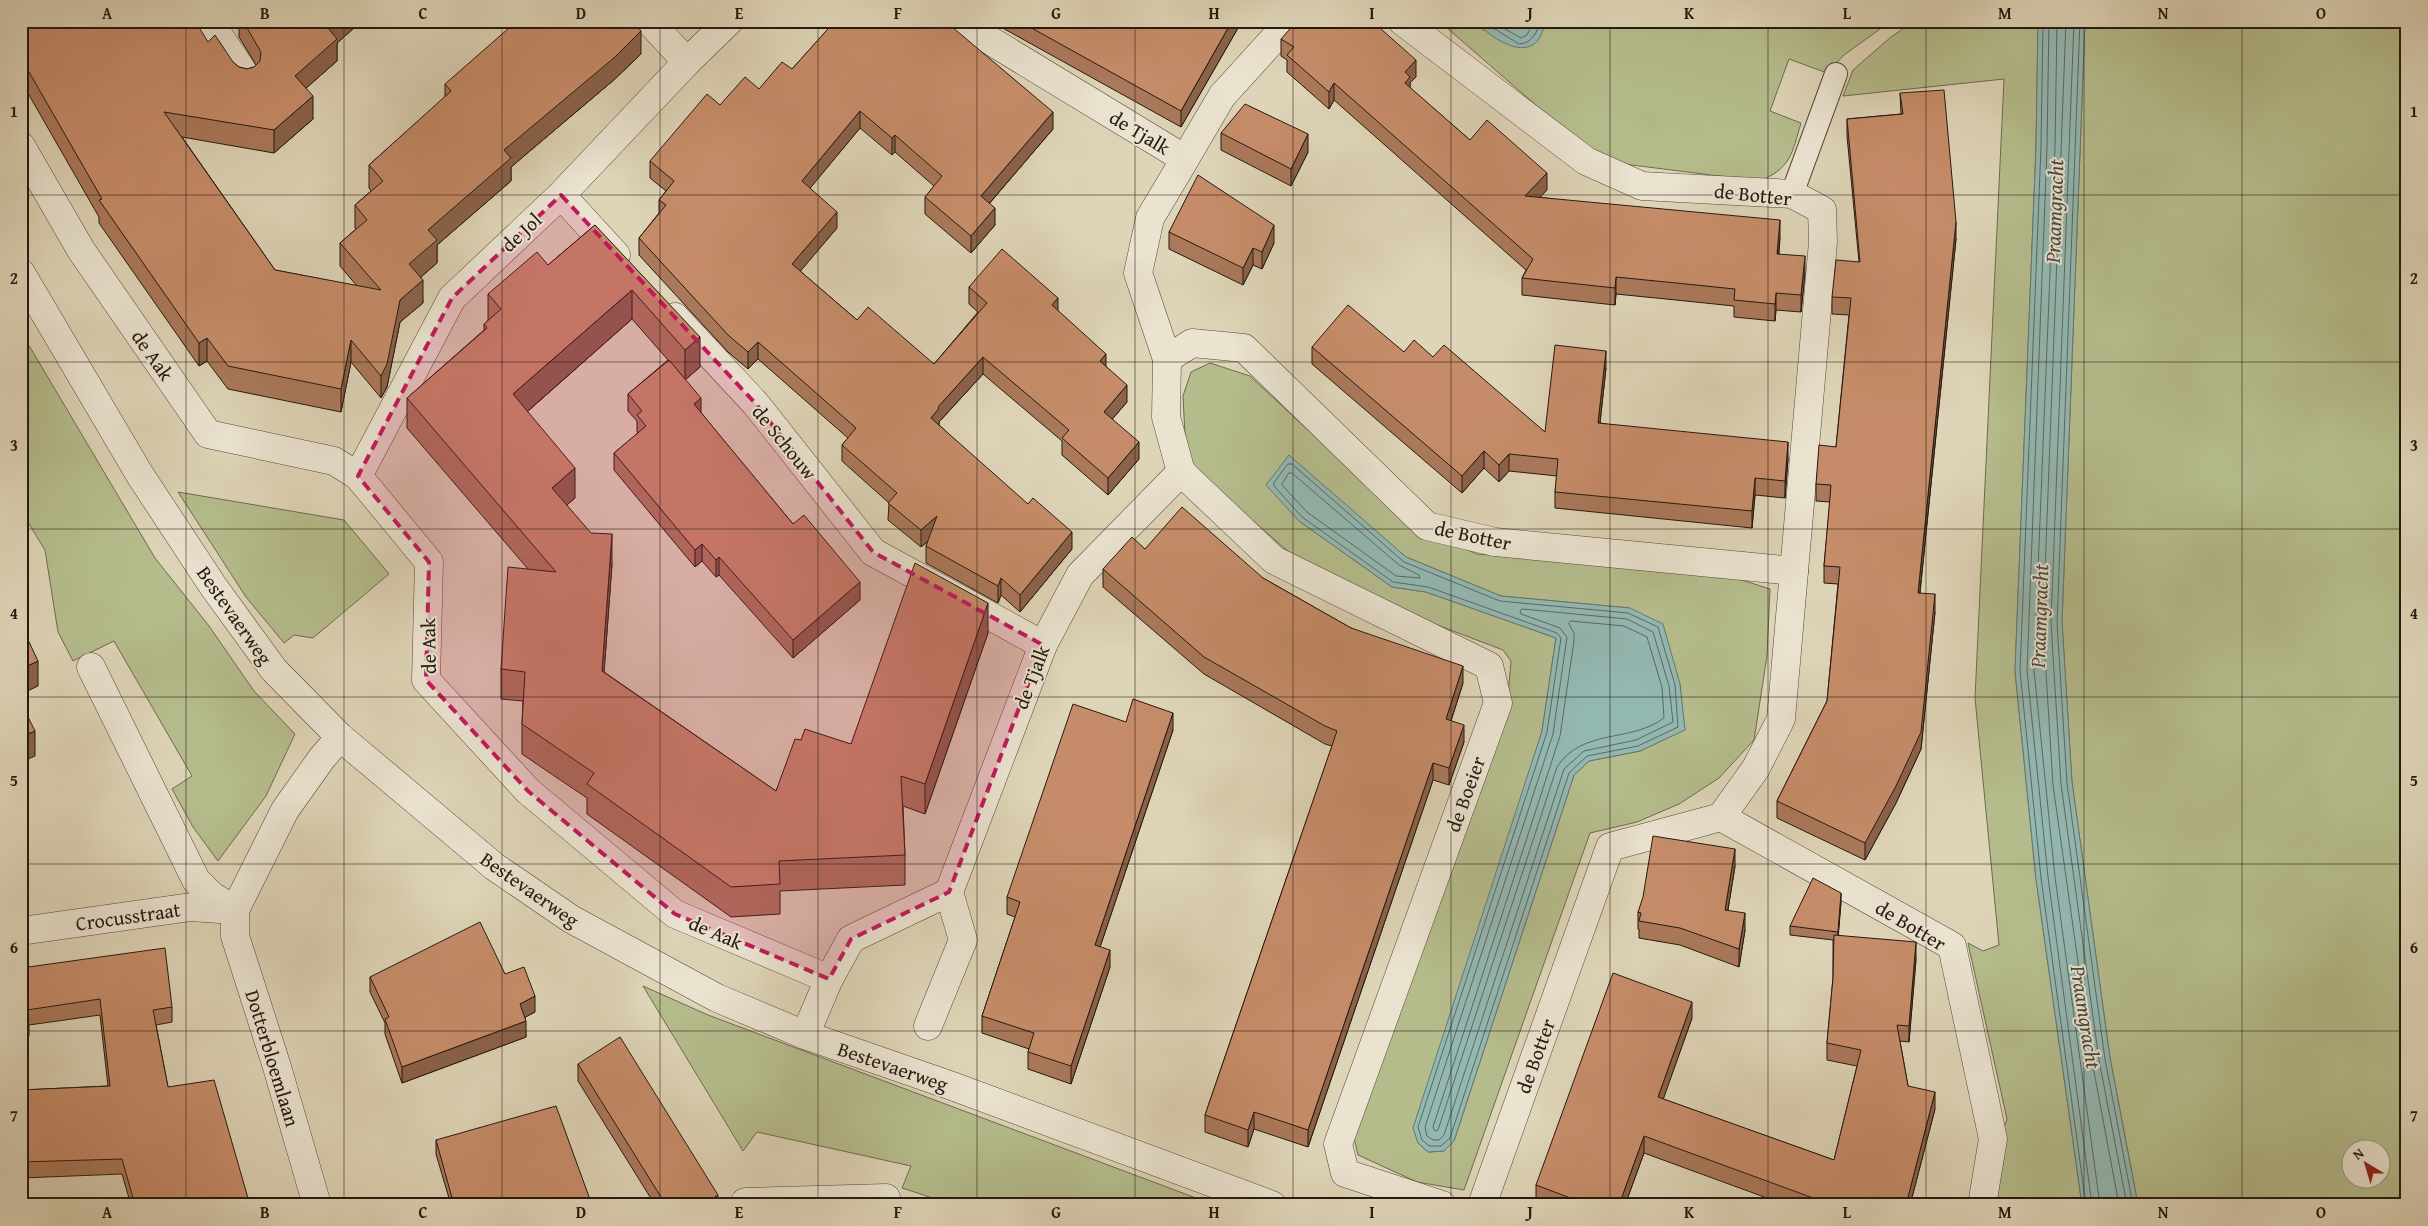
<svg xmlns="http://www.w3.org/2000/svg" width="2428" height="1226" font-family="'Gentium Book Plus',serif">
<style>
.green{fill:#b5bc8c;stroke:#6d6a4e;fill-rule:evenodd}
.water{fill:#93b8b2;stroke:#677872}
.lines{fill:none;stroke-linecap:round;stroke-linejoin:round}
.shore{stroke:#5c6862;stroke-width:1}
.service-casing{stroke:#53483a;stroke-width:24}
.minor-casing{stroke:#53483a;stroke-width:29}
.tertiary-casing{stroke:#53483a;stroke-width:29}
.service{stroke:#eae3d0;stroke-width:22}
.minor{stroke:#eae3d0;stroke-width:28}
.tertiary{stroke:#eae3d0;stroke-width:28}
.wall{fill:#aa785a;stroke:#251911}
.shaded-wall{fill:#8b624a;stroke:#251911}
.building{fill:#c68c69;stroke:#251911}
.marked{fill:#c2185b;fill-opacity:0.2;stroke:#c2185b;stroke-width:4;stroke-dasharray:10 6;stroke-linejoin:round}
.grid{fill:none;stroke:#251911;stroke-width:1;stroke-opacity:0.55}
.labels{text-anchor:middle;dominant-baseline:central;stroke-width:4;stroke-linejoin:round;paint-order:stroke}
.street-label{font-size:20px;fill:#251911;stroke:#eae3d0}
.water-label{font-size:21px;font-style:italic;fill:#464941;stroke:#eae3d0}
.neatline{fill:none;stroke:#251911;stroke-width:2}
.grid-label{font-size:16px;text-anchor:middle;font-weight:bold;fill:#251911}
</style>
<rect width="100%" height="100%" fill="#ded4b7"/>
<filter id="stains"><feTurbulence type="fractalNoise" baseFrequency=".004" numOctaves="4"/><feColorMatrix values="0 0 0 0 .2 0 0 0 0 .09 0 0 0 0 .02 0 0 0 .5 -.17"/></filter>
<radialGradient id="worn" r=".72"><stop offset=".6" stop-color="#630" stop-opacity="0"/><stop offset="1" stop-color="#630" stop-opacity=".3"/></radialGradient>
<g class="green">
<path d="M1439,21H1475L1483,30L1544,29L1545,21H1891L1844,55L1827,73L1789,59L1770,111L1801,123C1792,153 1791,169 1759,181L1608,162L1584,147Z"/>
<polygon points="1914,21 2038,21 2036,147 2015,671 2036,879 2082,1205 1977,1205 2007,1119 1968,943 1983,951 1999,945 1975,698 2004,79 1843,96 1853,70 1891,37"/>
<path d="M2085,21H2407V1205H2138L2110,1058L2072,782L2062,622ZM2350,1148H2380V1178H2350Z"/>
<polygon points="21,332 155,558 209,626 254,691 295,734 266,796 218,861 193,827 172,789 192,776 114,641 73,661 58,632 45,550 21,511"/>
<path d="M1210,363L1250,376L1413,528L1477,554L1723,574L1770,589L1767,656L1754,740L1719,778L1679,804L1637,822L1590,833L1464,1190L1417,1182L1358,1155L1353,1133L1507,707L1511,661L1503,650L1348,591L1308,569L1203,477L1186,455L1183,396L1191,372ZM1349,509L1406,557L1501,596L1630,608L1680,684L1684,730L1640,751L1589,761L1574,775L1454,1141L1444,1151L1428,1152L1418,1143L1542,731L1556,638L1426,592L1392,587L1299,521Z"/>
<polygon points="178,492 344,520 389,574 313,638 294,635 284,643 246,597"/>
<polygon points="643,986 708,1015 1212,1204 954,1205 902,1188 911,1166 757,1132 743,1151"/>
</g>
<g class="water">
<path d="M1475,21H1545C1538,68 1496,43 1475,21Z"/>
<polygon points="2038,21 2085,21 2062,622 2072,782 2110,1058 2138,1205 2082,1205 2036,879 2015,671 2036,147"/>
<polygon points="1289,455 1406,557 1501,596 1630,608 1663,624 1680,684 1685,730 1640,751 1589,761 1574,775 1454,1141 1444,1151 1428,1152 1418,1143 1413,1128 1542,731 1556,638 1426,592 1392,587 1299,521 1266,485"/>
</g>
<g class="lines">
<g class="shore">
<path d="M1482,21L1519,44C1531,44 1538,32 1540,21"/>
<polyline points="1491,21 1521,38 1527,35 1534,21"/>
<polyline points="2043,21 2041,147 2020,671 2041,878 2086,1205"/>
<polyline points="2049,21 2047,147 2027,671 2048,877 2092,1205"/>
<polyline points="2057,21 2055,148 2034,670 2055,877 2100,1205"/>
<polyline points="2066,21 2043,624 2053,785 2092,1061 2119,1205"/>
<polyline points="2074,21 2051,623 2061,784 2099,1060 2127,1205"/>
<polyline points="2080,21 2057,623 2067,783 2105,1059 2133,1205"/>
<polygon points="1288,464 1292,464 1404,562 1500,601 1628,613 1658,627 1675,685 1678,727 1638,746 1587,756 1569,773 1450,1138 1441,1146 1429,1146 1422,1140 1418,1127 1547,732 1561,638 1557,633 1428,587 1393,582 1302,517 1274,486 1274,483"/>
<polygon points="1289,473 1292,473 1399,565 1419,575 1420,578 1396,576 1307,512 1282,485"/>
<polygon points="1523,609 1627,619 1653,632 1669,686 1673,722 1636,740 1584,751 1564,769 1444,1135 1439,1140 1433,1140 1427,1136 1425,1127 1553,734 1567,637 1560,628 1521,614 1520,611"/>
<path d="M1571,621L1624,626L1647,637L1662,687L1664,718C1631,743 1582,728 1557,767L1438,1130L1435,1131L1433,1127L1560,736L1574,641V633L1569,624Z"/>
</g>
<defs>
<polyline id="service" points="1792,194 1836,74"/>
<g id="minor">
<polyline points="209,21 246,76"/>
<polyline points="649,21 687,62"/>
<polyline points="958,21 1185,159 1222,96 1290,21"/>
<polyline points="1402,21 1586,161 1642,186 1792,194 1822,210 1823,242 1781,719 1756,768 1721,817 1610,847 1482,1205"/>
<polyline points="21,146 81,250 208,434 334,461 358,476 429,562 426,680 528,791 675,914 829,979 851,939 949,892"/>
<polyline points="561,195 616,255"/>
<polyline points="675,317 755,403 873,552 1043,645"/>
<polyline points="1167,359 1192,343 1244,348 1427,526 1495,542 1794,571"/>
<polyline points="1181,472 1274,560 1489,666 1498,703 1338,1144 1345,1173 1442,1205"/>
<polyline points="358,476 452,298 561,195 687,62 729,21"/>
<polyline points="91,667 196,880 212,896 235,910"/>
<polyline points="1721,817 1952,946 1993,1139 1982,1205"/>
<polyline points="21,931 191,907 234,910"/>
<polyline points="928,1026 963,940 949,892 1043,645 1080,575 1181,472 1166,417 1167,359 1138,273 1150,218 1185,159"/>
<polyline points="805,1035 829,979"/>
<polyline points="317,1205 277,1067 235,936 235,910 285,810 322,758 340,737"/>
<polyline points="744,1205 745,1202 886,1198"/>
</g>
<polyline id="tertiary" points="21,273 140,475 213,586 274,670 340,737 495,867 571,919 717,998 805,1035 952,1086 1272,1205"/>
</defs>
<use href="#service" class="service-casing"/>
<use href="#minor" class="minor-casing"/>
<use href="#tertiary" class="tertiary-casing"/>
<use href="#service" class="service"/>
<use href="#minor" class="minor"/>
<use href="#tertiary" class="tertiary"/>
</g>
<g class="wall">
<polygon points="21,21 208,42 239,67 247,69 254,67 256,65 239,37 239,21 362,21 337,43 337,61 306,88 313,119 274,153 182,137 275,270 357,286 340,266 340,243 356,229 355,228 355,205 371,191 369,188 369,165 445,97 445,84 641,54 615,79 511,167 511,181 437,245 437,263 421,277 423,303 400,322 387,387 381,398 351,362 341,412 228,389 207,361 199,366 99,223 99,217 21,81"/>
<polygon points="831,21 945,21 1053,129 989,204 995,225 971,253 925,214 925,197 934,186 895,152 892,155 860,128 810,188 837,228 800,271 857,320 934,364 978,312 969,304 969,287 1058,311 1106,366 1127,402 1112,419 1139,459 1108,495 1062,455 1062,441 983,374 939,422 939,425 1072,549 1020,612 1001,595 998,603 926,563 926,546 928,541 921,547 888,520 889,503 842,461 842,445 848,438 758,359 748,369 728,352 639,255 639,238 659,213 659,200 666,191 650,178 650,161 720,105 759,89 792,69 831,26"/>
<polygon points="990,21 1242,21 1181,127"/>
<polygon points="1340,25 1416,77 1410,83 1410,88 1470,140 1547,190 1540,197 1780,237 1779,254 1805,273 1801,312 1776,310 1775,321 1734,317 1734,306 1676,300 1616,294 1615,305 1522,295 1522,278 1526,270 1334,100 1329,109 1287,72 1287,60 1281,56 1281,39"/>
<polygon points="1900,93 1956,239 1920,593 1935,612 1921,749 1896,803 1865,860 1777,818 1777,801 1827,701 1838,584 1824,583 1824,566 1830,502 1816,501 1816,484 1836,447 1849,315 1832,314 1832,297 1859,262 1847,136 1847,119 1901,114"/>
<polygon points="1221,133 1308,152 1291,186 1221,150"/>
<polygon points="595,225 700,367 685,380 701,413 793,524 860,600 793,658 719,575 716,577 702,561 695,567 614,470 614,453 638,433 637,432 637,421 628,411 628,394 668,360 632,319 527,412 575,498 566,505 612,564 604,672 776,791 801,740 851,744 988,633 925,814 903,806 905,855 905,885 780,891 780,914 731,917 587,814 587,798 522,754 522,724 523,701 501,699 501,669 528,569 407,428 407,398 484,330 484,324 488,320 488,294 548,265"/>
<polygon points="1169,232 1274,243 1262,269 1253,265 1243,285 1169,249"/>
<polygon points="1312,347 1404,352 1433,357 1545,432 1606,368 1600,423 1788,459 1785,498 1755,495 1752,528 1555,508 1555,492 1557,476 1509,471 1499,482 1484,468 1462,493 1312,364"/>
<polygon points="1145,549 1263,578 1351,628 1463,683 1451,721 1464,742 1449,785 1433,780 1308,1147 1254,1129 1248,1147 1205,1132 1205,1115 1332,746 1325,744 1204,674 1103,587 1103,569"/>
<polygon points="1126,722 1173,730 1100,947 1110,967 1071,1084 1028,1069 1028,1052 1029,1049 982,1033 982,1016 1015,917 1007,914 1007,897"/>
<polygon points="1735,866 1728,910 1745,930 1739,967 1680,945 1639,938 1639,929 1638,929 1638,912"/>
<polygon points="1841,902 1838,935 1916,959 1909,1042 1900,1041 1908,1086 1935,1109 1910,1205 1786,1205 1644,1153 1625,1205 1544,1205 1536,1202 1536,1185 1692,1018 1663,1099 1834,1160 1857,1066 1827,1060 1827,1043 1833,978 1833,940 1790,935 1790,926"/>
<polygon points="21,968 172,1007 172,1022 156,1025 168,1087 250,1205 131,1205 122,1174 21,1178 21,1090 108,1086 100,1015 29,1025 29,1036 21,1038"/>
<polygon points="505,974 535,1012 525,1017 526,1037 402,1083 385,1034 385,1023 370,992 370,977"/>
<polygon points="578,1064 718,1205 655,1205 578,1081"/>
<polygon points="436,1140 592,1205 451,1205 436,1154"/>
</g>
<g class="shaded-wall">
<polygon points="336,21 362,21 337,43 337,61 295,98 295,76 328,28"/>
<polygon points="1232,21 1242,21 1181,127 1181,111"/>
<polygon points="641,31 641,54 615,79 511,167 511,181 437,245 437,263 409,287 409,264 428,230 504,150"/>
<polygon points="1416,60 1416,77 1410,83 1410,94 1405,100 1405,72"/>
<polygon points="1334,83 1334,100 1329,109 1329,92"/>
<polygon points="313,96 313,119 274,153 274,130"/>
<polygon points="860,111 860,128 802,198 802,181"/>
<polygon points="1053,112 1053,129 981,213 981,196"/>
<polygon points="1308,134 1308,152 1291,186 1291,169"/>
<polygon points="895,135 895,152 892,155 892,138"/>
<polygon points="1547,173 1547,190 1525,213 1525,196"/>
<polygon points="995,208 995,225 971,253 971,236"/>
<polygon points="837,212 837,228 792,281 792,264"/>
<polygon points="1780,220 1780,237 1777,270 1777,254"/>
<polygon points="1956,222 1956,239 1918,610 1918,593"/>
<polygon points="1274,225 1274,243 1262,269 1262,252"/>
<polygon points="1253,248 1253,265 1243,285 1243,268"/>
<polygon points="1805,256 1805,273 1801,312 1801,295"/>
<polygon points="1616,277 1616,294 1615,305 1615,288"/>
<polygon points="423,280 423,303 400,322 387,387 381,398 381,376 400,300"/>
<polygon points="632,290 632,319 513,424 513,394"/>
<polygon points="1776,293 1776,310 1775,321 1775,304"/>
<polygon points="1058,298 1058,315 1052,305"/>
<polygon points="700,337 700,367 685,380 685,350"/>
<polygon points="207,338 207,361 199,366 199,343"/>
<polygon points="351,340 351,362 341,412 341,389"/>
<polygon points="758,342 758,359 748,369 748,352"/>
<polygon points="1606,351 1606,368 1598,440 1598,423"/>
<polygon points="1106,354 1106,370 1100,361"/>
<polygon points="983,357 983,374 939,422 939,425 931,435 931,418 938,407"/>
<polygon points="1127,385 1127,402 1104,429 1104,412"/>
<polygon points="701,398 701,416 694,404"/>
<polygon points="1139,442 1139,459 1108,495 1108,478"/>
<polygon points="1788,442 1788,459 1785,498 1785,481"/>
<polygon points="1484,451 1484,468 1462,493 1462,476"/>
<polygon points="1509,454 1509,471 1499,482 1499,465"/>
<polygon points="575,468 575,498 552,518 552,488"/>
<polygon points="1755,478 1755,495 1752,528 1752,511"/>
<polygon points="937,516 937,533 921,547 921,530"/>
<polygon points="1072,532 1072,549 1020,612 1020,595"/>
<polygon points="612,534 612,564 602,700 602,671"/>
<polygon points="702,544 702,561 695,567 695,550"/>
<polygon points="719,557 719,575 716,577 716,560"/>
<polygon points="1001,578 1001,595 998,603 998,586"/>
<polygon points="860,582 860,600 793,658 793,640"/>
<polygon points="1935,594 1935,612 1921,749 1896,803 1865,860 1865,843"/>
<polygon points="988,603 988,633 925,814 925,784"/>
<polygon points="38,661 38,686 21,694 21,669"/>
<polygon points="1463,666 1463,683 1446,736 1446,719"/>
<polygon points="1173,713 1173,730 1095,962 1095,945"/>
<polygon points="1464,725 1464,742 1449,785 1449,768"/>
<polygon points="35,731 35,756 21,762 21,737"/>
<polygon points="1433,763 1433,780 1308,1147 1308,1130"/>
<polygon points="1735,849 1735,866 1725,927 1725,910"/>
<polygon points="1841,893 1841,902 1838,940 1838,932"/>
<polygon points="1745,913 1745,930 1739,967 1739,949"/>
<polygon points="1916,942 1916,959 1909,1042 1909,1026"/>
<polygon points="1110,950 1110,967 1071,1084 1071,1066"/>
<polygon points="535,996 535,1012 520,1020 520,1004"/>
<polygon points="1692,1002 1692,1018 1658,1114 1658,1097"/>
<polygon points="526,1021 526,1037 402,1083 402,1067"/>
<polygon points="1935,1092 1935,1109 1910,1205 1906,1205"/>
<polygon points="1254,1112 1254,1129 1248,1147 1248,1130"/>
<polygon points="1644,1136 1644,1153 1625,1205 1619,1205"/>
<polygon points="718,1195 718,1205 702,1205"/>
</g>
<g class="building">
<polygon points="21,21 195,21 208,42 215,35 233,62 239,67 247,69 254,67 260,61 261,52 243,21 336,21 328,28 337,39 295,76 313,96 274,130 164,112 275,270 381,290 340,243 367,220 355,205 383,181 369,165 451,91 445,84 517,21 633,21 641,31 615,57 504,150 511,158 428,230 437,240 409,264 423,280 400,300 387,364 381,376 351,340 341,389 228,366 207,338 199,343 99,200 102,199 21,58"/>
<polygon points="835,21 945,21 1053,112 981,196 995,208 971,236 925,197 942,176 895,135 892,138 860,111 802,181 837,212 792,264 857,320 868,307 934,364 987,303 969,287 1002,249 1058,298 1052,305 1106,354 1100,361 1127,385 1104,412 1139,442 1108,478 1062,438 1069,430 983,357 938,407 939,408 931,418 1028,504 1033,498 1072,532 1020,595 1001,578 998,586 926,546 937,516 921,530 888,503 897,493 842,445 856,428 758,342 748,352 728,335 639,238 666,205 659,200 674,181 650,161 707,94 720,105 745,77 759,89 782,62 792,69"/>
<polygon points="1019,21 1232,21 1181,111"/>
<polygon points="1297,21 1336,21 1340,25 1343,21 1372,21 1416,60 1405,72 1410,77 1405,83 1470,140 1487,120 1547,173 1525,196 1780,220 1777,254 1805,256 1801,295 1776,293 1775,304 1734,300 1735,289 1676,283 1616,277 1615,288 1522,278 1533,259 1334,83 1329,92 1287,55 1294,47 1281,39"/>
<polygon points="1944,90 1956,222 1918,593 1935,594 1921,732 1896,786 1865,843 1777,801 1827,701 1840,567 1824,566 1831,485 1816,484 1819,445 1836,447 1851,298 1832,297 1836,260 1860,262 1847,119 1903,114 1900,93"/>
<polygon points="1245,104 1308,134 1291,169 1221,133"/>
<polygon points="1198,175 1274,225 1262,252 1253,248 1243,268 1169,232"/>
<polygon points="595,225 700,337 685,350 632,290 513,394 575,468 552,488 591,533 612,534 602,671 776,791 795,739 801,740 805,729 851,744 915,563 988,603 925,784 901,776 905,855 779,861 780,884 731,887 587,784 594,773 522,724 525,672 501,669 508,567 556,572 407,398 487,328 484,324 501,309 488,294 537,252 548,265"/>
<polygon points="1348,305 1404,352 1414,340 1433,357 1444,345 1545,432 1555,345 1606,351 1598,423 1788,442 1785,481 1755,478 1752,511 1555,492 1558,459 1509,454 1499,465 1484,451 1462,476 1312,347"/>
<polygon points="669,360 701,398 694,404 793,524 804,515 860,582 793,640 719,557 716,560 702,544 695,550 614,453 646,426 637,415 642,411 628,394"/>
<polygon points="1182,507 1263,578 1351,628 1463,666 1446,719 1464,725 1449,768 1433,763 1308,1130 1254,1112 1248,1130 1205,1115 1337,731 1325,726 1204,657 1103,569 1132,537 1145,549"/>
<polygon points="21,625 38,661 21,669"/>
<polygon points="1133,699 1173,713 1095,945 1110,950 1071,1066 1028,1052 1034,1033 982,1016 1020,902 1007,897 1073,704 1126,722"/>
<polygon points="21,703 35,731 21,737"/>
<polygon points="1653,836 1735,849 1725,910 1745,913 1739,949 1680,928 1639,921 1641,913 1638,912 1643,897"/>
<polygon points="1813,878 1841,893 1838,932 1790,926"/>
<polygon points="480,922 505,974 524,967 535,996 520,1004 526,1021 402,1067 385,1019 389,1017 370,977"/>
<polygon points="1834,935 1916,942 1909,1026 1897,1025 1908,1086 1935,1092 1906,1205 1823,1205 1824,1202 1644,1136 1619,1205 1589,1205 1536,1185 1613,973 1692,1002 1658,1097 1834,1160 1861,1050 1827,1043 1833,978"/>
<polygon points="165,948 172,1007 153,1010 168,1087 214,1080 250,1205 135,1205 122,1159 21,1162 21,1110 23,1110 21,1090 110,1086 100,999 27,1010 29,1021 21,1022 21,968"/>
<polygon points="620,1037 718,1195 702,1205 666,1205 578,1064"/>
<polygon points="556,1106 592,1205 454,1205 436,1140"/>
</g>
<path class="marked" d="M561,195L755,403L873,552L1043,645L949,892L851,939L829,979L675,914L528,791L426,680L429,562L358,476L452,298Z"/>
<path class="grid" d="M186,21V1205M344,21V1205M502,21V1205M660,21V1205M818,21V1205M977,21V1205M1135,21V1205M1293,21V1205M1451,21V1205M1610,21V1205M1768,21V1205M1926,21V1205M2084,21V1205M2242,21V1205M21,195H2407M21,362H2407M21,529H2407M21,697H2407M21,864H2407M21,1031H2407"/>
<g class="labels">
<g class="street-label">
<text transform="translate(1140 132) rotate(31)">de Tjalk</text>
<text transform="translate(1753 194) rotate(6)">de Botter</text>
<text transform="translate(521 232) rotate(-43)">de Jol</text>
<text transform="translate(153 355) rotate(55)">de Aak</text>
<text transform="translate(785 442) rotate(51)">de Schouw</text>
<text transform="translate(1473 535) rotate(12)">de Botter</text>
<text transform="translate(235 615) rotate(55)">Bestevaerweg</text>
<text transform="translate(428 646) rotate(-91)">de Aak</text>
<text transform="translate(1031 677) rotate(-69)">de Tjalk</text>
<text transform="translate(1465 794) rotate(-70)">de Boeier</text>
<text transform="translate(530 889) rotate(35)">Bestevaerweg</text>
<text transform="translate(128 916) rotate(-8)">Crocusstraat</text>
<text transform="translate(1911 925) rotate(31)">de Botter</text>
<text transform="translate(716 932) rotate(23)">de Aak</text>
<text transform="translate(1535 1056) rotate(-70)">de Botter</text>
<text transform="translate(273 1058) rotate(73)">Dotterbloemlaan</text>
<text transform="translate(893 1066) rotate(19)">Bestevaerweg</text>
</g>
<g class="water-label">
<text transform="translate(2054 211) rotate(-88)">Praamgracht</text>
<text transform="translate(2039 616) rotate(-88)">Praamgracht</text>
<text transform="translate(2086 1017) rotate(81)">Praamgracht</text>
</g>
</g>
<rect width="2428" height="1226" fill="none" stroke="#ded4b7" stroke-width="55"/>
<g transform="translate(2366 1164) rotate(322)"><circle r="24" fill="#eae3d0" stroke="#9b9284"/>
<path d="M0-4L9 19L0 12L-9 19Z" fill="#8f2418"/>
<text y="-8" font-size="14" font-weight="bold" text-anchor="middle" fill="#251911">N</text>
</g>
<rect x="28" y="28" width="2372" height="1170" class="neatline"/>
<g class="grid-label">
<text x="107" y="19">A</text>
<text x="265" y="19">B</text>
<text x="423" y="19">C</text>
<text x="581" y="19">D</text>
<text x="739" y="19">E</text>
<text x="898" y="19">F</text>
<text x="1056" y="19">G</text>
<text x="1214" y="19">H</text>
<text x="1372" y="19">I</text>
<text x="1530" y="19">J</text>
<text x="1689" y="19">K</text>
<text x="1847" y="19">L</text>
<text x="2005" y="19">M</text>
<text x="2163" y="19">N</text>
<text x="2321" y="19">O</text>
<text x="14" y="117">1</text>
<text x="2414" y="117">1</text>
<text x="14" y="284">2</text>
<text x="2414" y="284">2</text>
<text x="14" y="451">3</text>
<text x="2414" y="451">3</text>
<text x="14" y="619">4</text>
<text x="2414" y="619">4</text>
<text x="14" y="786">5</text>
<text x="2414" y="786">5</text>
<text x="14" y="953">6</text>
<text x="2414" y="953">6</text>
<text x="14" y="1121">7</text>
<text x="2414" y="1121">7</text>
<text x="107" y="1218">A</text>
<text x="265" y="1218">B</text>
<text x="423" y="1218">C</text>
<text x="581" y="1218">D</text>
<text x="739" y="1218">E</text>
<text x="898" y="1218">F</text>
<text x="1056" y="1218">G</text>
<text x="1214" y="1218">H</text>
<text x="1372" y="1218">I</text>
<text x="1530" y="1218">J</text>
<text x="1689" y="1218">K</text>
<text x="1847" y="1218">L</text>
<text x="2005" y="1218">M</text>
<text x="2163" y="1218">N</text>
<text x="2321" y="1218">O</text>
</g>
<rect width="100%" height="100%" filter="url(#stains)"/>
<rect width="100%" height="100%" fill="url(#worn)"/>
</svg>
